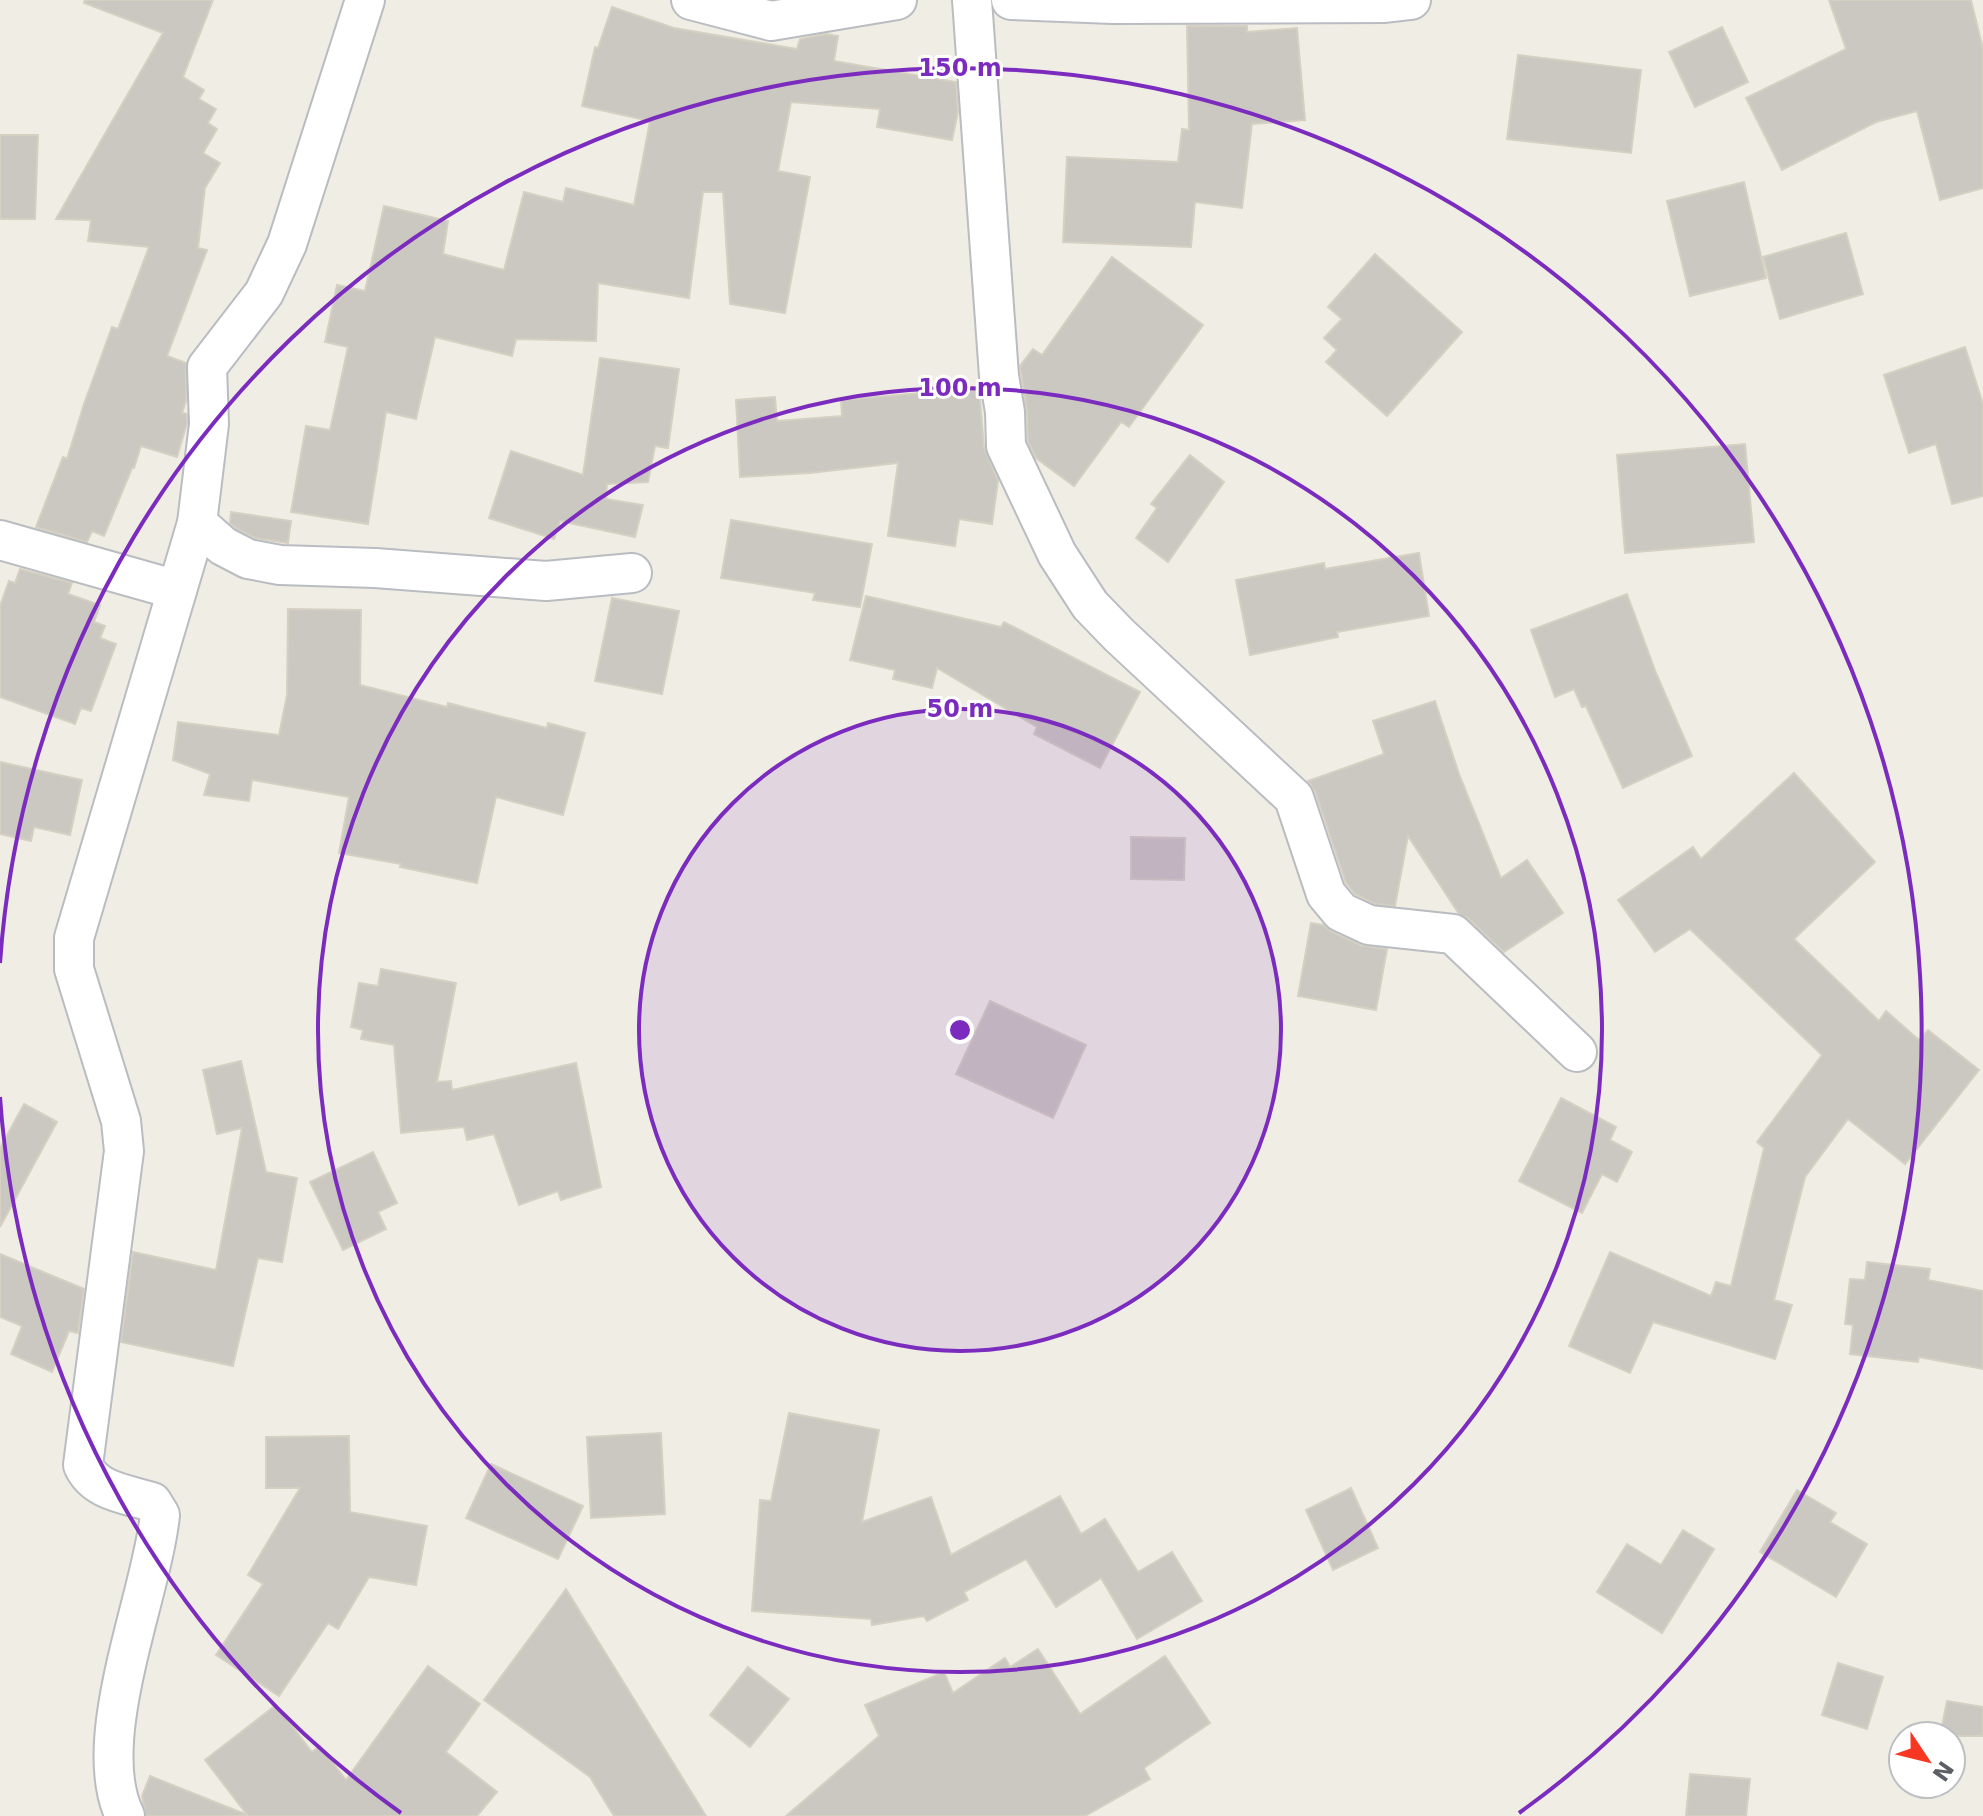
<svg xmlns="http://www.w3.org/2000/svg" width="1983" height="1816" font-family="'DejaVu Sans',sans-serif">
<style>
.building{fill:#cbc8c1;stroke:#d5d0c2;stroke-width:2}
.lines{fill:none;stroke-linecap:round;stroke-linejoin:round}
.street-casing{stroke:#b9bcc1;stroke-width:42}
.street{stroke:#fff;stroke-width:38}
.ring{fill:none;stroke:#7b2cbf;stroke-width:4}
.centre{fill:#7b2cbf;stroke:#fff;stroke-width:4}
.ring-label{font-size:24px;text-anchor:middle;font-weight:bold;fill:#7b2cbf;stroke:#fff;stroke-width:6;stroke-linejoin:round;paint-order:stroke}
</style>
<rect width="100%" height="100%" fill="#f0eee4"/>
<g class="building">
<polygon points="85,0 213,0 183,77 204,90 199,99 216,109 208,123 217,129 203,153 220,163 205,188 198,248 207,250 167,356 186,363 186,401 182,413 187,414 187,423 177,457 141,446 134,468 132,468 104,536 92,531 87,542 36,527 63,457 67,459 84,404 112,327 118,329 149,247 88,241 91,220 56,219 163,33 84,3"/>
<polygon points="1829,0 1971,0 1983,49 1983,188 1940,200 1917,111 1876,122 1782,170 1746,98 1846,49"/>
<polygon points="612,7 674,28 797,49 800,39 826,34 838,36 834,61 956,82 958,112 952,140 877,127 880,109 791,102 778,171 810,177 785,313 730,304 723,192 703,192 689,298 598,283 596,341 516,339 512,356 435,337 416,419 386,412 368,524 291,512 306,426 330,430 348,347 325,342 337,285 365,291 384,206 448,221 443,254 504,270 524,192 563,202 566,188 634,205 650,121 582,106 595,47 598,48"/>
<polygon points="1187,26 1247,26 1247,32 1297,28 1305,120 1252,124 1242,208 1195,202 1191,247 1063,242 1067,157 1178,162 1182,129 1189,130"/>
<polygon points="1722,27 1748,82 1695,107 1669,52"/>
<polygon points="1518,55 1641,70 1631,153 1507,139"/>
<polygon points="0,135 38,135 35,219 0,219"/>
<polygon points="1744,182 1766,278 1690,296 1667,201"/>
<polygon points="1846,233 1863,294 1780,319 1763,257"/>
<polygon points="1375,254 1462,332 1387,416 1326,362 1337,350 1324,338 1342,319 1328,307"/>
<polygon points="1112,257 1203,325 1129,427 1121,422 1074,486 1036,458 1028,441 1027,411 1020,366 1033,349 1042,355"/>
<polygon points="1965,347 1983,404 1983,496 1952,504 1936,444 1909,453 1884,375"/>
<polygon points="600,358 679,369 668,448 655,446 648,482 607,484 606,499 643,505 635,537 560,521 554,539 489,518 511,451 583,475"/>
<polygon points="979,388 984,447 998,481 992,524 959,519 955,546 888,536 898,463 810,473 740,477 736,400 775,397 777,421 842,416 841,400"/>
<polygon points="1745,444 1754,542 1625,553 1617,455"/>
<polygon points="1190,455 1224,482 1168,562 1136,538 1157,508 1151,504"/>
<polygon points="231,512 291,521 288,543 255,538 236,528 230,523"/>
<polygon points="731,520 872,544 860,607 813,600 815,593 721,578"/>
<polygon points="1419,553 1429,616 1337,632 1338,637 1250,655 1236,580 1324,563 1325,569"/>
<polygon points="20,569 72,583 68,594 100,605 94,622 105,626 100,638 116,644 91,711 81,708 75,724 0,697 0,606 9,581 15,583"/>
<polygon points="1627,594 1656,673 1692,756 1623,788 1586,706 1582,707 1574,689 1555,697 1531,630"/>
<polygon points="866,596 1001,627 1004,622 1140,692 1100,768 1034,734 1037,727 937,668 932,688 893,679 895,670 850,660"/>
<polygon points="612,598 679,611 662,694 595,681"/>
<polygon points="288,609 361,610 360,685 447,707 448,703 547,728 548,723 585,733 563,815 496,797 477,883 400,867 401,864 339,853 349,797 252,780 249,801 204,795 210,774 173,760 178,722 279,735 287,695"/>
<polygon points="1435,701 1459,774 1501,878 1527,860 1563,913 1504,952 1468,918 1459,914 1408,836 1395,906 1375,904 1355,894 1346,883 1315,791 1308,781 1384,754 1373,721"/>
<polygon points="0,762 82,780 70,835 34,827 31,841 0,834"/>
<polygon points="1794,773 1875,862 1794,939 1879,1021 1886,1011 1919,1040 1928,1030 1979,1070 1905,1164 1848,1119 1805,1177 1774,1300 1792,1305 1775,1359 1653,1322 1630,1373 1569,1346 1610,1252 1711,1296 1716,1282 1731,1286 1764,1148 1757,1142 1822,1055 1690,929 1655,952 1618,900 1693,847 1701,859"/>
<polygon points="1131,837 1185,838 1184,880 1131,879"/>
<polygon points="1311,923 1323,925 1332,932 1360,945 1387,949 1376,1010 1298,996"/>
<polygon points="381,969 456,983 437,1082 451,1081 452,1090 576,1063 601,1187 561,1200 558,1191 519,1205 494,1134 467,1140 464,1127 401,1133 394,1045 361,1039 363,1030 351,1027 359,983 378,986"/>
<polygon points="990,1001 1086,1045 1053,1118 956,1074"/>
<polygon points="241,1061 266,1172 297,1178 282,1262 258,1258 233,1366 121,1342 133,1252 216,1270 242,1128 217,1134 203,1070"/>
<polygon points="1561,1098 1616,1127 1610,1140 1632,1152 1617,1182 1602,1174 1582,1213 1519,1181"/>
<polygon points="24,1104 57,1122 0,1227 0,1148"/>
<polygon points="373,1152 397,1203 378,1212 386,1229 343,1250 310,1182"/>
<polygon points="0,1254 84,1289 78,1333 69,1331 52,1372 11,1354 22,1326 0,1317"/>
<polygon points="1867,1262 1930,1269 1928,1280 1983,1291 1983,1369 1919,1357 1918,1362 1850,1354 1853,1325 1845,1324 1850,1279 1865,1280"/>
<polygon points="789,1413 879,1430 862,1522 931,1497 951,1555 1060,1496 1081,1534 1105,1519 1138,1572 1172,1552 1202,1601 1137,1639 1101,1578 1056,1607 1026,1559 964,1592 968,1600 927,1621 924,1616 872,1625 871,1619 752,1611 760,1500 771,1501"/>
<polygon points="661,1433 665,1514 591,1518 587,1437"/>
<polygon points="349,1436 350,1512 427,1526 416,1585 369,1577 338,1629 328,1623 279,1696 216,1655 263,1584 248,1575 300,1488 266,1488 266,1437"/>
<polygon points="491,1464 583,1506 558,1559 466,1518"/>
<polygon points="1351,1488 1378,1548 1333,1570 1306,1510"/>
<polygon points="1797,1490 1836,1513 1830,1522 1867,1544 1836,1597 1760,1552"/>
<polygon points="1683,1530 1714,1549 1662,1633 1597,1592 1627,1544 1661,1565"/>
<polygon points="566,1589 706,1816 614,1816 590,1777 484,1700"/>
<polygon points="1038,1649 1080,1714 1165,1656 1210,1723 1144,1768 1150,1779 1085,1816 786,1816 879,1736 865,1705 944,1672 953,1693 1005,1658 1010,1667"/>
<polygon points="1838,1663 1883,1677 1867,1729 1822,1715"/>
<polygon points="428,1666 480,1704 446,1752 497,1792 477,1816 248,1816 205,1760 276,1705 312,1752 320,1746 346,1780"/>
<polygon points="748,1667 789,1699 750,1747 710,1715"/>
<polygon points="1947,1701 1983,1707 1983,1736 1940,1736"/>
<polygon points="1690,1774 1750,1779 1746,1816 1686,1816"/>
<polygon points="150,1776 245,1814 245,1816 146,1816 142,1796"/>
</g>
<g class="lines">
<defs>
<g id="street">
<polyline points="691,0 771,21 897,0"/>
<polyline points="972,0 999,376 1005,412 1006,446 1057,554 1090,605 1119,635 1294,798 1326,894 1341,912 1369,925 1453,934 1577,1052"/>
<polyline points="1011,0 1113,4 1385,3 1411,0"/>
<polyline points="197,523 223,546 248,559 280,565 375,568 546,581 632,573"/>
<polyline points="0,540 177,590"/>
<path d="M125,1816C88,1741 151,1598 160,1515L152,1502C127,1494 95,1492 83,1465L124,1151L121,1121L74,969V938L197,523L209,424L207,367L264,293L287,244L365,0"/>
</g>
</defs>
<use href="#street" class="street-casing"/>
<use href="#street" class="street"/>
</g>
<circle cx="960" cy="1030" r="321" fill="#7b2cbf" fill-opacity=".12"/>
<g class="ring">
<circle cx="960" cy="1030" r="321"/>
<circle cx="960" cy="1030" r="642"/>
<path d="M401 1813A962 962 0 0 1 0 1097M0 963A962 962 0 1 1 1519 1813"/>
</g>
<circle cx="960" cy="1030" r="12" class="centre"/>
<g class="ring-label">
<text x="960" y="76">150 m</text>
<text x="960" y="396">100 m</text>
<text x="960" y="717">50 m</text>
</g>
<g transform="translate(1927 1760) rotate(125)"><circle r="38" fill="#ffffff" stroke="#bebfc2" stroke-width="2"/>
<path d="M0-6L14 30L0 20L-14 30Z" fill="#f83722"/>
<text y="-12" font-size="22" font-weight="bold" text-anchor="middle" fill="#5c6066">N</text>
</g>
</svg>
